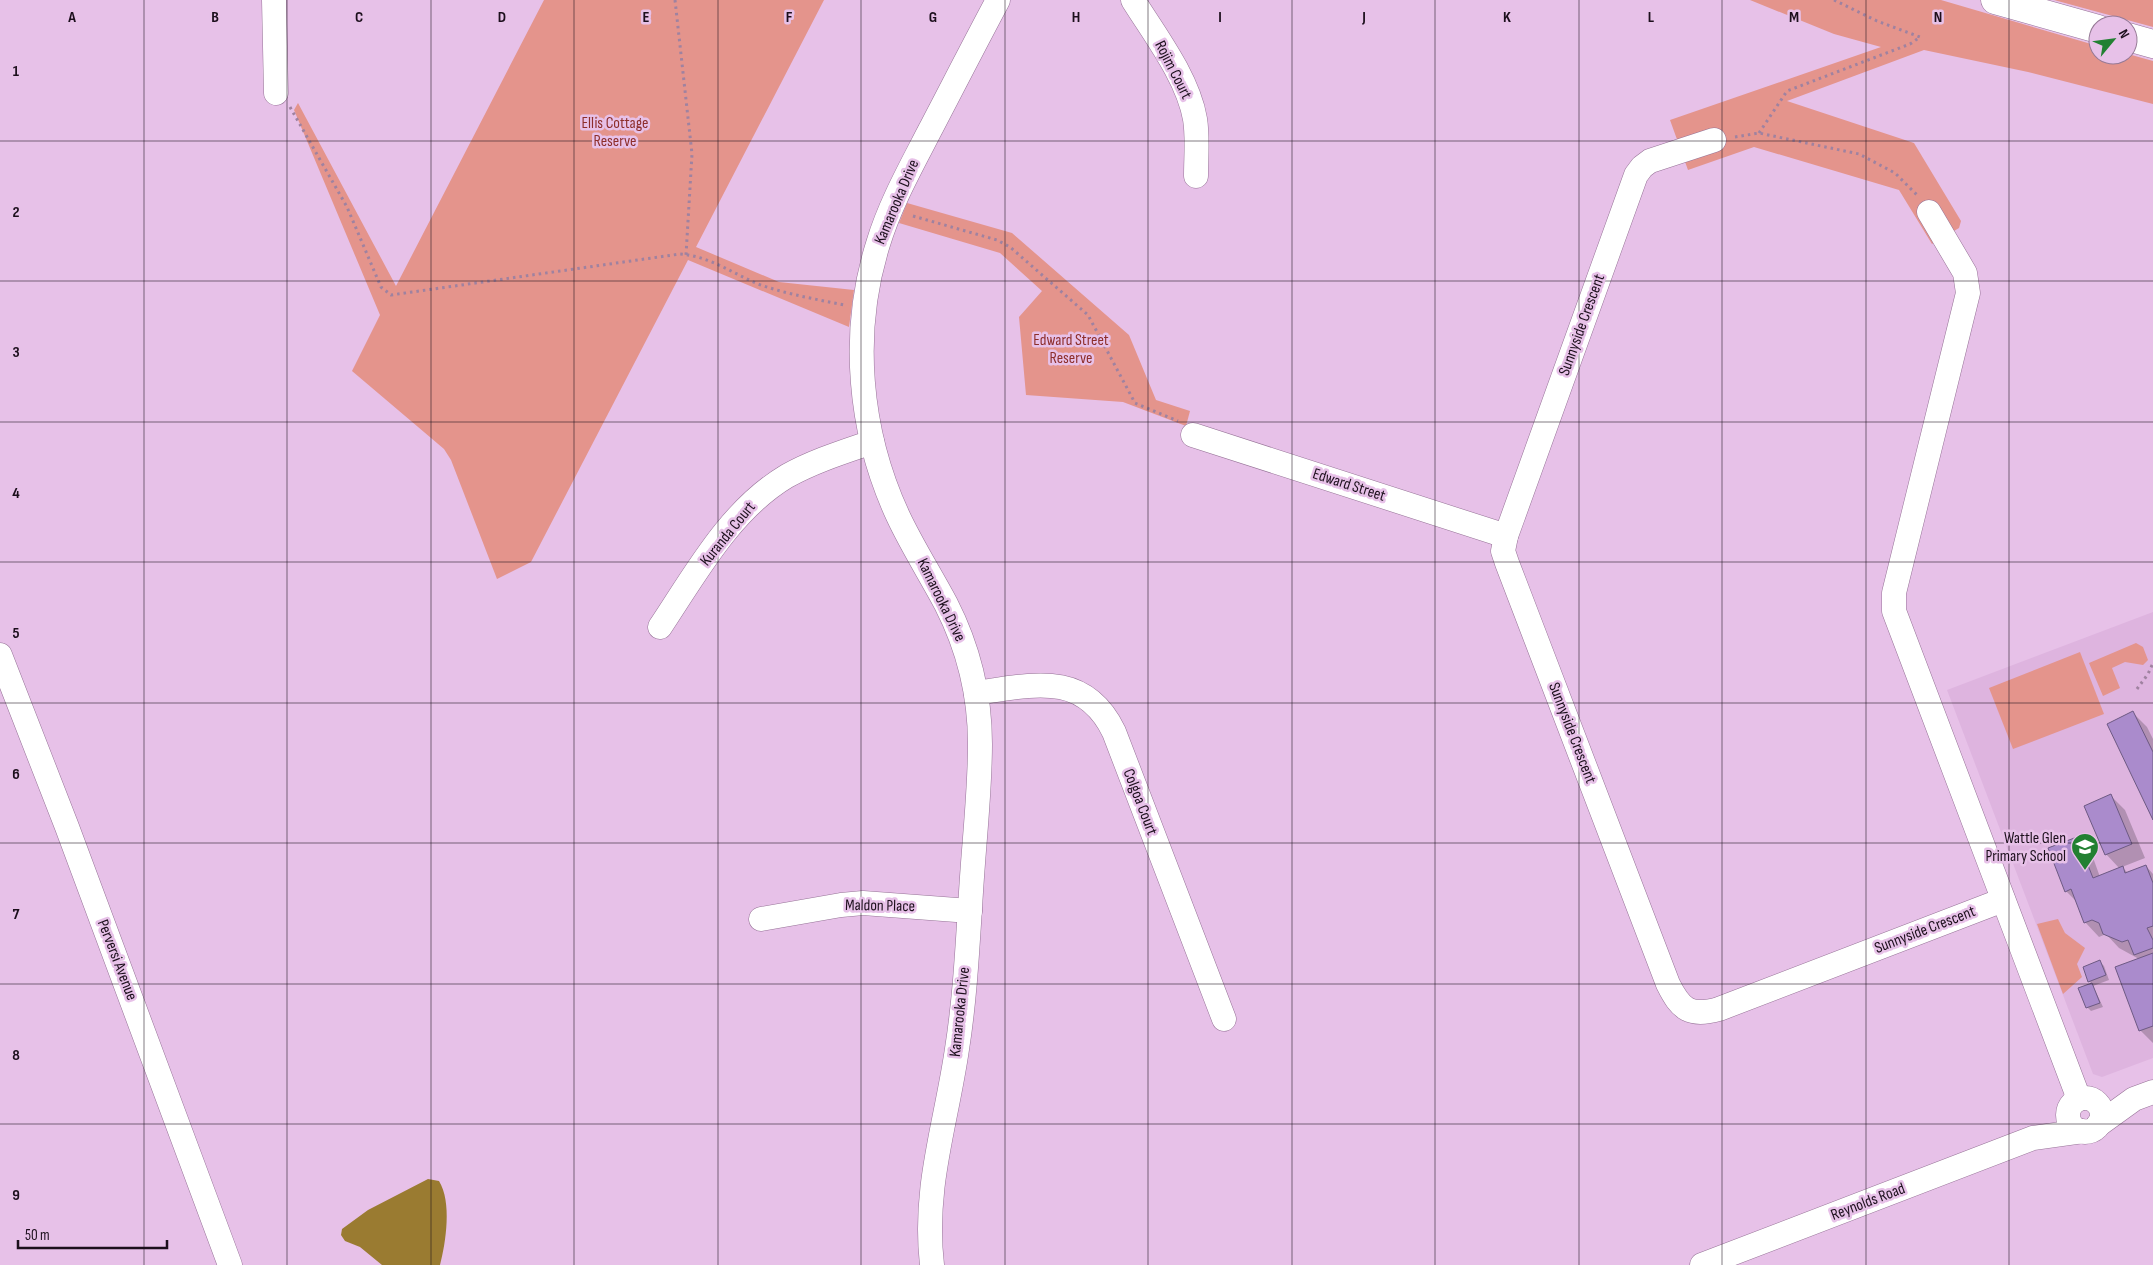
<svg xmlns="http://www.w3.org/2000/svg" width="2153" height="1265" font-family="'Sofia Sans Condensed',sans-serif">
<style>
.built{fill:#deb4df}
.green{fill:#e4948c}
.water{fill:#9a7b31}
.shadow{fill:#0003}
.building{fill:#aa8bcc;stroke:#6d5a83}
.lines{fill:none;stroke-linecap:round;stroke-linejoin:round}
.minor-casing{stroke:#967397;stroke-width:25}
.major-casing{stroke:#967397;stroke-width:29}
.path{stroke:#9f82a0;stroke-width:3;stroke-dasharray:2.5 4;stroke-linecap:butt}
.minor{stroke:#fff;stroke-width:24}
.major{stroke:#fff;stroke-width:28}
.grid{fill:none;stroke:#1c0f1c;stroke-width:1;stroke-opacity:0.55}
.labels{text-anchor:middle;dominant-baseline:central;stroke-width:5;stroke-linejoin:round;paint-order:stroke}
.street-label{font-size:16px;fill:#1c0f1c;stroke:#e7c1e8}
.park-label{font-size:16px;fill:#8d2e2b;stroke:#e7c1e8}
.poi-label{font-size:16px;fill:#1c0f1c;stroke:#e7c1e8;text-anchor:end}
.grid-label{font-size:16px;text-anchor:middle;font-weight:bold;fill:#1c0f1c;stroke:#e7c1e8;stroke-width:5;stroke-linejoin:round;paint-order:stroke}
</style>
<rect width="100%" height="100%" fill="#e7c1e8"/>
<polygon class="built" points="2153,612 2153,1058 2102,1077 2093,1074 1947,690"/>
<g class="green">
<polygon points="544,0 824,0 696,247 779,282 854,290 849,327 688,260 531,562 497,579 451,460 444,449 352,371 380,315 294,110 298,103 396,286"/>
<polygon points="1750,0 1941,0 2098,46 2098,55 2128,54 2153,61 2153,104 2028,72 1924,50 1787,101 1914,143 1961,221 1959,228 1932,244 1899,190 1754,147 1688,170 1670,120 1881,47 1834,34"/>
<polygon points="2054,0 2153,0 2153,27"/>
<polygon points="907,203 1012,233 1129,335 1156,400 1190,411 1186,426 1123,402 1026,395 1019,317 1042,291 1000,253 899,223"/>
<polygon points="2136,643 2143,647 2148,660 2143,665 2125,662 2112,668 2120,688 2103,696 2089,663"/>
<polygon points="2080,652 2104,714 2013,749 1989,688"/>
<polygon points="2058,919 2065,933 2085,948 2077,964 2082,977 2063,994 2037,924"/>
</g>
<path class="water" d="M428,1179L439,1181C452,1202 446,1242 440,1265H382L360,1247L345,1241L341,1235L342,1229L368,1210Z"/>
<g class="shadow">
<polygon points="2133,713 2147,727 2153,739 2153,817"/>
<polygon points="2111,796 2125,810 2145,858 2122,867 2128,873 2146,866 2153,874 2153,1043 2140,1030 2139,959 2119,948 2106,934 2099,937 2085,922 2078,903 2066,891 2077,838 2091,852 2100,877 2120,869 2106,854"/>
<polygon points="2100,962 2104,966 2109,980 2093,986 2103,1007 2091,1011 2087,1007 2092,984 2089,981"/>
</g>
<g class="building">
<polygon points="2133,711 2153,752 2153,820 2107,724"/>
<polygon points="2111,794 2132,844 2105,855 2084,806"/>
<polygon points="2077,837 2093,878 2123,866 2125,873 2146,865 2153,883 2153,926 2147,928 2153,940 2153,948 2134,955 2128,940 2122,942 2103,934 2099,923 2092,920 2084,923 2071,889 2065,892 2048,848"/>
<polygon points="2153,953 2153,1026 2139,1031 2115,967"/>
<polygon points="2100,960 2106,975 2088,982 2083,967"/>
<polygon points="2092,983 2100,1003 2086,1008 2078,988"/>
</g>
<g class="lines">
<defs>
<g id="minor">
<polyline points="274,0 276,93"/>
<path d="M1133,0C1155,35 1188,78 1195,119C1198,137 1196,157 1196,176"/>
<path d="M1714,140L1650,161L1642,167L1636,175L1506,536L1503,551L1507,563L1668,984C1681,1010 1690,1017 1719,1009L2003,900"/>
<polyline points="1929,212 1965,273 1968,293 1894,593 1894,611 2079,1099"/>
<polyline points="1193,435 1506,536"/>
<path d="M660,627C696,573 730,510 787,476C814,461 843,452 872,442"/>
<polyline points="0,655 67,827 230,1265"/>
<path d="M976,693C1032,685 1084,670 1114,732L1224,1019"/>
<polyline points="761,919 841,905 863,903 970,911"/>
<circle cx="2085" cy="1115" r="17"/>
<polyline points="2098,1125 2134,1099 2153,1092"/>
<path d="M932,1265C923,1187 946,1125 957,1049C966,992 968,934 972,877C975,833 980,788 980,744C980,695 968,647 946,604C930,574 912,546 898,516C859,432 850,333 878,244C890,204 911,167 930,130C953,86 975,43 998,0"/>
<polyline points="1702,1265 2033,1138 2083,1131"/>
</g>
<g id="major">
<polyline points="1995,0 2098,29"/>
<polyline points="2128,37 2153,44"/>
</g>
</defs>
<use href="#minor" class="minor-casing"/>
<use href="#major" class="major-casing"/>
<g class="path">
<polyline points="675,0 692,154 686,255"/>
<polyline points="1834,0 1877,21 1920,37"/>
<path d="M290,107L347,207L381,287L391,295L680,254C709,256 732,273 758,284C786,294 815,299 844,305"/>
<polyline points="1759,133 1787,91 1910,44 1920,37"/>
<polyline points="1735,137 1759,133 1859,154 1895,173 1917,195"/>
<polyline points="913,216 997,240 1010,247 1088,315 1135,403 1178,421"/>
<polyline points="2137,689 2148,674 2153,663"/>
</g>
<use href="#minor" class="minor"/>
<use href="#major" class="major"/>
</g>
<path class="grid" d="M144,0V1265M287,0V1265M431,0V1265M574,0V1265M718,0V1265M861,0V1265M1005,0V1265M1148,0V1265M1292,0V1265M1435,0V1265M1579,0V1265M1722,0V1265M1866,0V1265M2009,0V1265M0,141H2153M0,281H2153M0,422H2153M0,562H2153M0,703H2153M0,843H2153M0,984H2153M0,1124H2153"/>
<defs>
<symbol id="school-pin" viewBox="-11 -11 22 30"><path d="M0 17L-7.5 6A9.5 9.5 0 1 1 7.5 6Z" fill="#228032" stroke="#e7c1e8"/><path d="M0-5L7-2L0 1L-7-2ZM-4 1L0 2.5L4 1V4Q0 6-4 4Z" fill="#fff"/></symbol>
</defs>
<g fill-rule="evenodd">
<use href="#school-pin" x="2069" y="831" width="32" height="43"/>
</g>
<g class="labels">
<g class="street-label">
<text transform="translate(1173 70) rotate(63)">Rojim Court</text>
<text transform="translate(897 202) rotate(-67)">Kamarooka Drive</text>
<text transform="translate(1582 325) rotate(-70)">Sunnyside Crescent</text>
<text transform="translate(1349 485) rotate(18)">Edward Street</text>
<text transform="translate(728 534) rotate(-51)">Kuranda Court</text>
<text transform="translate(941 600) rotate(64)">Kamarooka Drive</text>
<text transform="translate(1572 733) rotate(69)">Sunnyside Crescent</text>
<text transform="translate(1140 802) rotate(69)">Colgoa Court</text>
<text transform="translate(880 906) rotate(1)">Maldon Place</text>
<text transform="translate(1925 930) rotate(-21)">Sunnyside Crescent</text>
<text transform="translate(117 960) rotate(69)">Perversi Avenue</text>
<text transform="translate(960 1012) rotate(-84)">Kamarooka Drive</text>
<text transform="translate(1868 1202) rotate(-21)">Reynolds Road</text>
</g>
<g class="park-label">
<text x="615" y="123">Ellis Cottage<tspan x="615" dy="18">Reserve</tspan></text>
<text x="1071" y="340">Edward Street<tspan x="1071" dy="18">Reserve</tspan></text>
</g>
<g class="poi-label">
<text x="2066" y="838">Wattle Glen<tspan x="2066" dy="18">Primary School</tspan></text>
</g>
</g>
<g class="grid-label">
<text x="72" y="22">A</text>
<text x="215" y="22">B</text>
<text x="359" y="22">C</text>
<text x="502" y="22">D</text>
<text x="646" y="22">E</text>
<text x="789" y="22">F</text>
<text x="933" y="22">G</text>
<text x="1076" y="22">H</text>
<text x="1220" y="22">I</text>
<text x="1364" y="22">J</text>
<text x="1507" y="22">K</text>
<text x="1651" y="22">L</text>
<text x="1794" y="22">M</text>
<text x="1938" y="22">N</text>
<text x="16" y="76">1</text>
<text x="16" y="217">2</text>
<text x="16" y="357">3</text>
<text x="16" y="498">4</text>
<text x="16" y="638">5</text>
<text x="16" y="779">6</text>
<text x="16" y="919">7</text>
<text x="16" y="1060">8</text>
<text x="16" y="1200">9</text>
</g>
<g transform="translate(2113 40) rotate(61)"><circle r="24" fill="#e7c1e8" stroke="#967a96"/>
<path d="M0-4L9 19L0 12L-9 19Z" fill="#228032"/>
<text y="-8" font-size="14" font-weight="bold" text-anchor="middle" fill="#1c0f1c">N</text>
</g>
<path d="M18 1240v8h149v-8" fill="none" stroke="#1c0f1c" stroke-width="2.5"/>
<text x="25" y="1240" font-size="15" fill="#1c0f1c" stroke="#e7c1e8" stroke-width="4" paint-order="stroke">50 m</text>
</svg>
